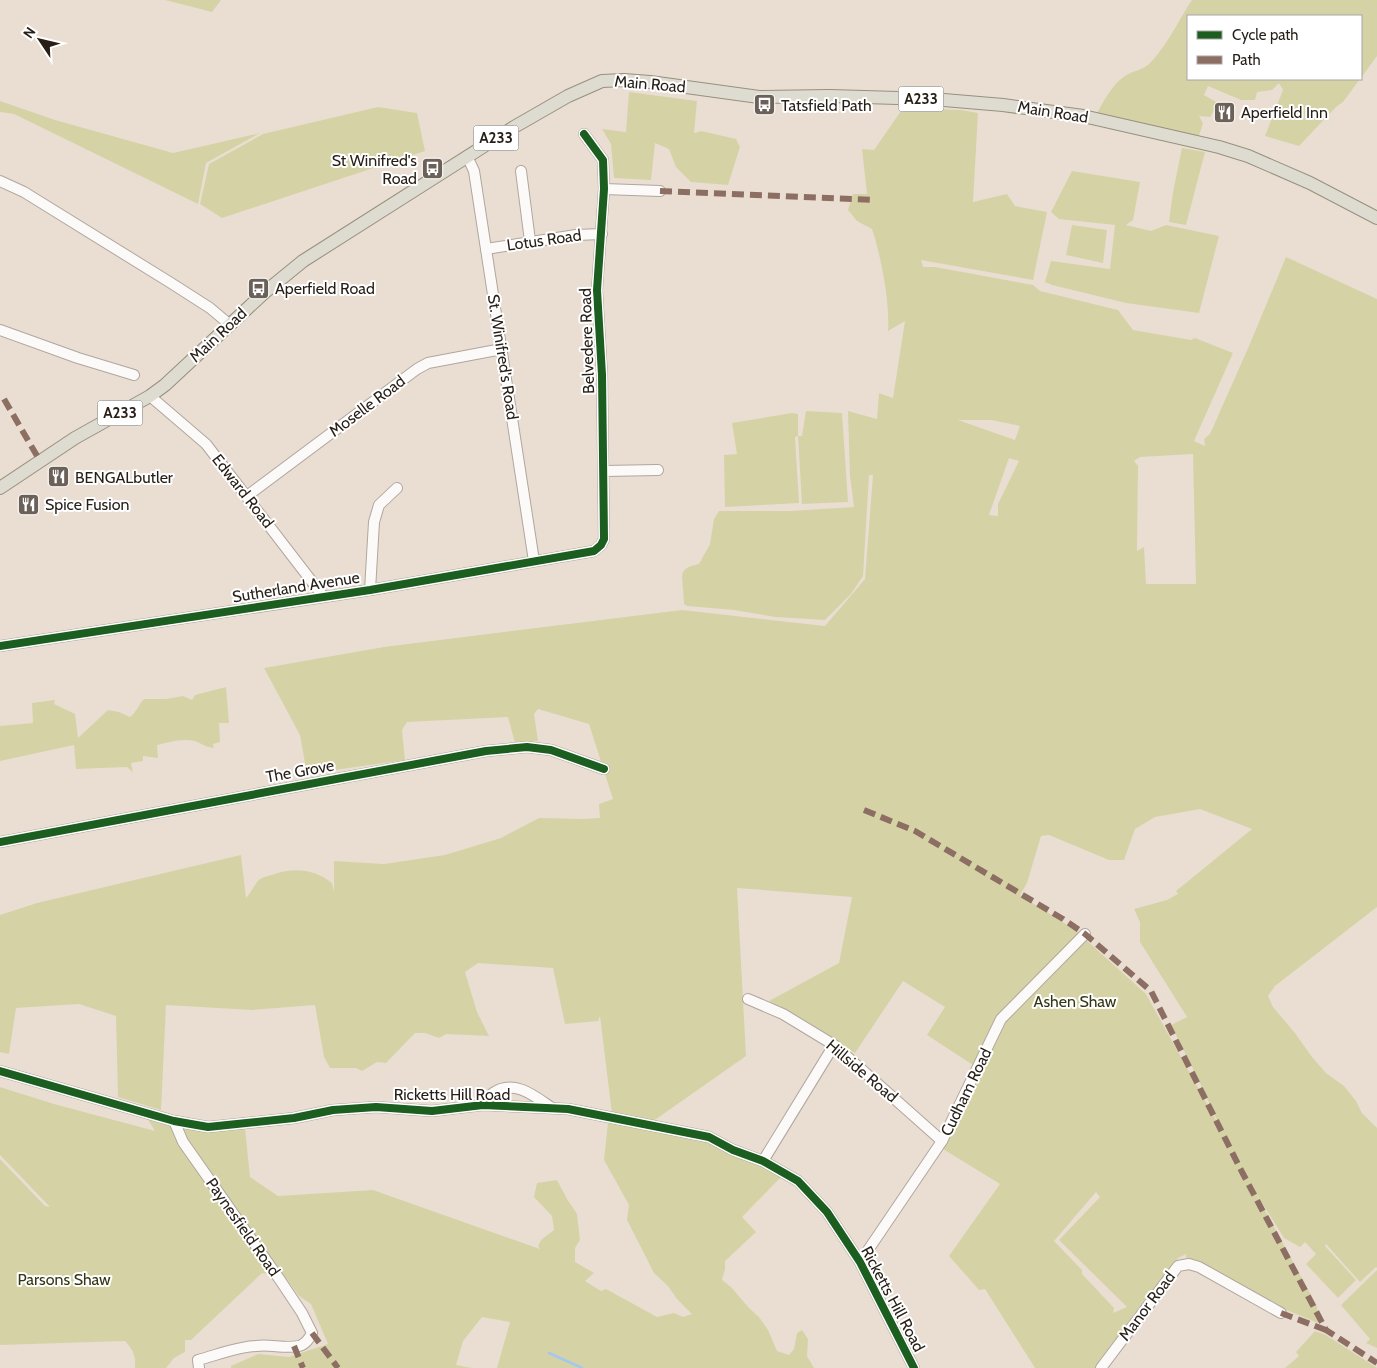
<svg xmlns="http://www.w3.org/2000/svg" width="1377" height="1368" font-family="Cabin,sans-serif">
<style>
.green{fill:#d5d3a6;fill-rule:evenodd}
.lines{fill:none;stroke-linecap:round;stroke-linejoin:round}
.stream{stroke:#a5c7ef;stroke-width:2.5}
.minor-casing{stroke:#afa69e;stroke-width:12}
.major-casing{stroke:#97907c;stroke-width:14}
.minor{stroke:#fcfaf8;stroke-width:10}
.major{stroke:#dedcd1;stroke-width:12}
.quiet{stroke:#8d6e63;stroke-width:6;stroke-dasharray:12 6;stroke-linecap:butt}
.cycleway-casing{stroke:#fff;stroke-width:11}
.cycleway{stroke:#1b5e20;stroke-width:8}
.labels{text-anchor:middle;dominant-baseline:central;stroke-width:4;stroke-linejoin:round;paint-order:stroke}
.shield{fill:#fff;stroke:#67625d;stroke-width:1}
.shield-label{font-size:15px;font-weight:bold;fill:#261e17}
.street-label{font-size:16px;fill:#261e17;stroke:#fff}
.poi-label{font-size:16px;fill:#261e17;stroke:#fff;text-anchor:start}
.park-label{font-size:16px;fill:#353714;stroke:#fff}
</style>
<rect width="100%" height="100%" fill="#eaded3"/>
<g class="green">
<polygon points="165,0 221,0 212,12"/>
<path d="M1192,0H1377V56L1361,78V16H1188V79H1360L1343,102L1336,107L1299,146L1265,136L1283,90L1279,83L1272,90L1257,92L1255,100H1241L1208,86L1204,95L1216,102L1215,109L1210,117L1199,116L1203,123L1199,136L1097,113C1105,99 1112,85 1125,76C1133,71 1142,70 1149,64C1167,46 1178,21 1192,0Z"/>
<polygon points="629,92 697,101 694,133 701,131 736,139 740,147 728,185 691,182 676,167 669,149 655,143 651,180 614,178 611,144 602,129 626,132"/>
<polygon points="0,101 55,120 173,153 260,133 206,163 198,204 14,114 0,112"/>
<polygon points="378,107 417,113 425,151 222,218 200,204 209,164 263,134"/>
<path d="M903,108L961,110L978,113L973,202L1007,194L1015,206L1047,212L1033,280L921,260L923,267H935L1033,285L1040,291L1118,310L1133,330L1191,340L1195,338L1233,353L1194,441L1205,446L1204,439L1210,434L1249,346L1286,257L1377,299V907L1275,986L1268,996L1273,1007L1295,1033L1312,1057L1326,1073L1344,1086L1356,1101L1362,1113L1377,1128V1268L1376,1267L1360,1282L1326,1244L1325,1246L1356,1280L1338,1298L1306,1264L1316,1254L1305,1242L1300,1247L1284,1238L1254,1190L1317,1306L1318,1323L1284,1309L1187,1265L1186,1254L1178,1258L1134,1314L1096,1368H1035L985,1289L979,1290L949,1256L1000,1184L943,1149L975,1091L972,1090L991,1029L973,1065L927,1035L945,1007L903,981L855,1053L769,1001L839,963L852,897L737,888L746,1056L642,1129L711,1143L783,1175L742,1217L756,1232L725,1261V1269L722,1280L731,1287L749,1308L759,1317L768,1330L777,1351L789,1355L794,1349L797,1333L802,1330L808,1339L807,1356L814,1368H497L510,1322L482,1317L463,1341L456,1365L472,1368H231V1366L258,1354L289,1357L328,1344L311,1304L299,1296L286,1278L262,1273L191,1340H185V1352L174,1358L166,1368H135C136,1356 133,1350 125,1341L0,1345V1159L45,1206L50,1207L0,1155V1087L54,1104L155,1131L147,1118L177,1123L207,1131L245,1128L250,1177L278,1196L373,1190L540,1249L538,1246L541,1240L554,1230L552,1216L534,1197L537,1183L557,1180L567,1199L577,1214L580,1240L575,1248V1262L594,1273L585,1281L601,1291L606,1289L657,1317L674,1313L683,1317L692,1314L677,1299L668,1286L654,1273L627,1220L629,1205L604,1160L608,1122H613L600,1016L598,1021L565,1024L553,968L478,963L465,972L477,1012L489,1036L446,1034L439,1038L425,1033H415L386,1063L377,1062L362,1071L356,1068H330L324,1057L315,1005L252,1010L166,1005L161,1110L118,1097L116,1016L79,1004L16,1008L9,1054L0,1052V915L37,903L241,855L246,898C251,893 255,883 260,879C263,877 268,876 272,875C292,867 315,869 332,883L334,892V861L384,864L445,855L501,838L539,818L583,819L600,818L599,804L613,799L589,724L538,709L534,714L538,741L515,743L508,717L407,722L402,730L405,760L307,774L300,735L264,668L384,647L682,610L825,626L865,579L873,475H869L863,576L851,594L825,620L775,617L734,610L687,606L684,604L682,576C683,567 691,566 699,564L710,544L714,519L719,511H790L854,507L850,476L848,411L877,419L879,393L893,398L905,321L888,331C890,303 881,256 872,229L857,221L848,210L853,194H867L862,149L874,150ZM958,420H991L1020,426L1015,440ZM1193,454L1196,584H1146L1144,547L1137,551L1138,466L1134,461L1140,457ZM1009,458L1019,461L998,504V516L989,515ZM1200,809L1252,829L1176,891L1178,894L1167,900L1134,909L1140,922V942L1187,1017L1171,1025L1199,1081L1222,1131L1146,994L1075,930L1020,895L1027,883L1041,836L1049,835L1109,860H1124L1135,829L1155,817ZM1096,1192L1100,1197L1059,1240L1127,1307L1113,1313L1114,1308L1082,1274V1270L1054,1241Z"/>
<polygon points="1182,148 1205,152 1186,225 1169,222 1173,192"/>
<polygon points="1072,171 1140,182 1133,220 1126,225 1151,231 1166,225 1219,236 1199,313 1126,303 1052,285 1045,282 1051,261 1110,269 1115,225 1059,219 1051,212"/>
<polygon points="1072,225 1107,230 1103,263 1066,255"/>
<polygon points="806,411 842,413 848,502 802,504 798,436 795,437 799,503 725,507 724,455 737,454 732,423 792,413 798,414 798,436 802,436"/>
<path d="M226,687L229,723H219L220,742L213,744L214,748C206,747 202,744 195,741C183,738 169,742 157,745L158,758L143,756V761L131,763L133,772L127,767L76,769L74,745L0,761V726L33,723L32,703L55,700L54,704L75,714L78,738L108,710L119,712L130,717C136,713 139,704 144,699H166L183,696L192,700L195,695Z"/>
<polygon points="1377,1270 1377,1348 1366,1343 1370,1339 1341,1305"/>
<polygon points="1315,1331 1326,1335 1377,1368 1285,1368 1299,1356 1296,1352"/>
</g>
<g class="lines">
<polyline class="stream" points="549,1353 582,1368"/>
<defs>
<g id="minor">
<polyline points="467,156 474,171 534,561"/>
<polyline points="521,171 530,241"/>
<polyline points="0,181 24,192 171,283 210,308 229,324"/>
<polyline points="604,189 660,191"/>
<polyline points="486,249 576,235 602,234"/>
<polyline points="0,330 78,358 134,375"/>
<polyline points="150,396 206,444 323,596"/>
<polyline points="604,471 658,470"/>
<polyline points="247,496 417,369 428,363 502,349"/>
<polyline points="370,590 374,522 379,505 397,488"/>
<polyline points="0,646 370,590 594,551 601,545 604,539 602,375 597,290 604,189 603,160 584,134"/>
<polyline points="0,842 486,751 527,747 551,750 604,769"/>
<polyline points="748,999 783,1014 834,1045 942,1141"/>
<polyline points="0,1071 174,1121 208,1127 294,1118 333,1110 376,1107 432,1111 483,1105 568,1109 709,1137 733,1150 763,1161 798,1181 827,1212 860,1262 914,1368"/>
<path d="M483,1105C486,1101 489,1096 493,1093C514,1078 536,1097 552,1108"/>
<path d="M174,1121L183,1142L280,1280L302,1313L312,1333C309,1339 306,1344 299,1346C285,1349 270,1344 256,1346C236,1347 217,1355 198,1360L199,1368"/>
<polyline points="763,1161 834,1045"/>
<polyline points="860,1262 942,1141 1001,1019 1085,934"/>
<polyline points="1101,1368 1178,1266 1189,1264 1199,1267 1281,1313"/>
</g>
<polyline id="major" points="0,488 75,438 150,396 165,385 265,292 303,261 514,127 568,96 602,81 624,80 650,82 759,97 830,96 932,99 1003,105 1083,116 1219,147 1248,156 1310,183 1377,218"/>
</defs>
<use href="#minor" class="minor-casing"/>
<use href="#major" class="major-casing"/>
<use href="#minor" class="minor"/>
<use href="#major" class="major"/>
<g class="quiet">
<polyline points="660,191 875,200"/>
<polyline points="4,399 40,461"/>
<polyline points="864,810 915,831 1063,919 1085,934 1151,991 1242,1172 1326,1330 1377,1363"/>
<polyline points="1281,1313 1326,1330"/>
<polyline points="312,1333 338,1368"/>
<polyline points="294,1346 303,1368"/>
</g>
<defs>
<g id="cycleway">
<polyline points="0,646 370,590 594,551 601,545 604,539 602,375 597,290 604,189 603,160 584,134"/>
<polyline points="0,842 486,751 527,747 551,750 604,769"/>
<polyline points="0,1071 174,1121 208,1127 294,1118 333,1110 376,1107 432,1111 483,1105 568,1109 709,1137 733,1150 763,1161 798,1181 827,1212 860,1262 914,1368"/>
</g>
</defs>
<use href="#cycleway" class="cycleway-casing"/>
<use href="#cycleway" class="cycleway"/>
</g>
<defs>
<symbol id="bus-square" viewBox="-11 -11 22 22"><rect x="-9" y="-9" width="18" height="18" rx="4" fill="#6b6159" stroke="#fff"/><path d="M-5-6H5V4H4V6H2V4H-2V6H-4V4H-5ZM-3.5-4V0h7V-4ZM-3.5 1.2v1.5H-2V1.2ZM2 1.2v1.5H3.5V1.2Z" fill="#fff"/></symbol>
<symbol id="restaurant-square" viewBox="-11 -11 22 22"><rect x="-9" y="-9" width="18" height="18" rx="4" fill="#6b6159" stroke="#fff"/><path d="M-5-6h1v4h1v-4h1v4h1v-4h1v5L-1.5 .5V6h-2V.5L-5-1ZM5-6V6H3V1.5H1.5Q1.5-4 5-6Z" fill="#fff"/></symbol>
</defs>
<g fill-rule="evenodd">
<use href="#bus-square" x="752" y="92" width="25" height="25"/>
<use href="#restaurant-square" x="1212" y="100" width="25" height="25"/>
<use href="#bus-square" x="420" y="156" width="25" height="25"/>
<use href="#bus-square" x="246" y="276" width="25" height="25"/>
<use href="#restaurant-square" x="46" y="464" width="25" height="25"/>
<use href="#restaurant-square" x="16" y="492" width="25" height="25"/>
</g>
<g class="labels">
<g class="shield">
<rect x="898.5" y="86.5" width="45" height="25" rx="4"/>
<rect x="473.5" y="125.5" width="45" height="25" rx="4"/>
<rect x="97.5" y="400.5" width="45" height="25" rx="4"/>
</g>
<g class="shield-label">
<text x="921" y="99">A233</text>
<text x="496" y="138">A233</text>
<text x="120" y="413">A233</text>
</g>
<g class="street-label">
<text transform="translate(650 84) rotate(5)">Main Road</text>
<text transform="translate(1053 112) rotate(9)">Main Road</text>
<text transform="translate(544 240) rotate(-8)">Lotus Road</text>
<text transform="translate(218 335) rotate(-43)">Main Road</text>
<text transform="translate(587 341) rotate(-92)">Belvedere Road</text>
<text transform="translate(503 357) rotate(81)">St. Winifred's Road</text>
<text transform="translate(367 406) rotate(-37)">Moselle Road</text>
<text transform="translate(243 491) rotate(52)">Edward Road</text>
<text transform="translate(296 587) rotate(-9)">Sutherland Avenue</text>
<text transform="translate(300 771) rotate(-10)">The Grove</text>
<text transform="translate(862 1071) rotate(40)">Hillside Road</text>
<text transform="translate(966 1092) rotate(-64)">Cudham Road</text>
<text x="452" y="1094">Ricketts Hill Road</text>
<text transform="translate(243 1227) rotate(55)">Paynesfield Road</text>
<text transform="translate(893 1299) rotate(62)">Ricketts Hill Road</text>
<text transform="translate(1147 1306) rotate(-53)">Manor Road</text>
</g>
<g class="poi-label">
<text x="781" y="105">Tatsfield Path</text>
<text x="1241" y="112">Aperfield Inn</text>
<text x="417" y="160" text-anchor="end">St Winifred's<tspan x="417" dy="18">Road</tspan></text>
<text x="275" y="288">Aperfield Road</text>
<text x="75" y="477">BENGALbutler</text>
<text x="45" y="504">Spice Fusion</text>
</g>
<g class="park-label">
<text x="1075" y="1001">Ashen Shaw</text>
<text x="64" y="1279">Parsons Shaw</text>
</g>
</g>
<rect x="1187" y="15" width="175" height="65" fill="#ffffff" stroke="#a8a5a2"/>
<rect x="1197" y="31" width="25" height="8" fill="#1b5e20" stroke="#a8a5a2"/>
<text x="1232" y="40" font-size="15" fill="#261e17">Cycle path</text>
<rect x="1197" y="56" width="25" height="8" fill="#8d6e63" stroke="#a8a5a2"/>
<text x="1232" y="65" font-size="15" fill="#261e17">Path</text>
<g transform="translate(40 40) rotate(305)" stroke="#ffffff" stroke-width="4" paint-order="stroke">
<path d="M0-4L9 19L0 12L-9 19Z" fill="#261e17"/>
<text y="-8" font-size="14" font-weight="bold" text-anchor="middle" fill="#261e17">N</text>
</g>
</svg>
